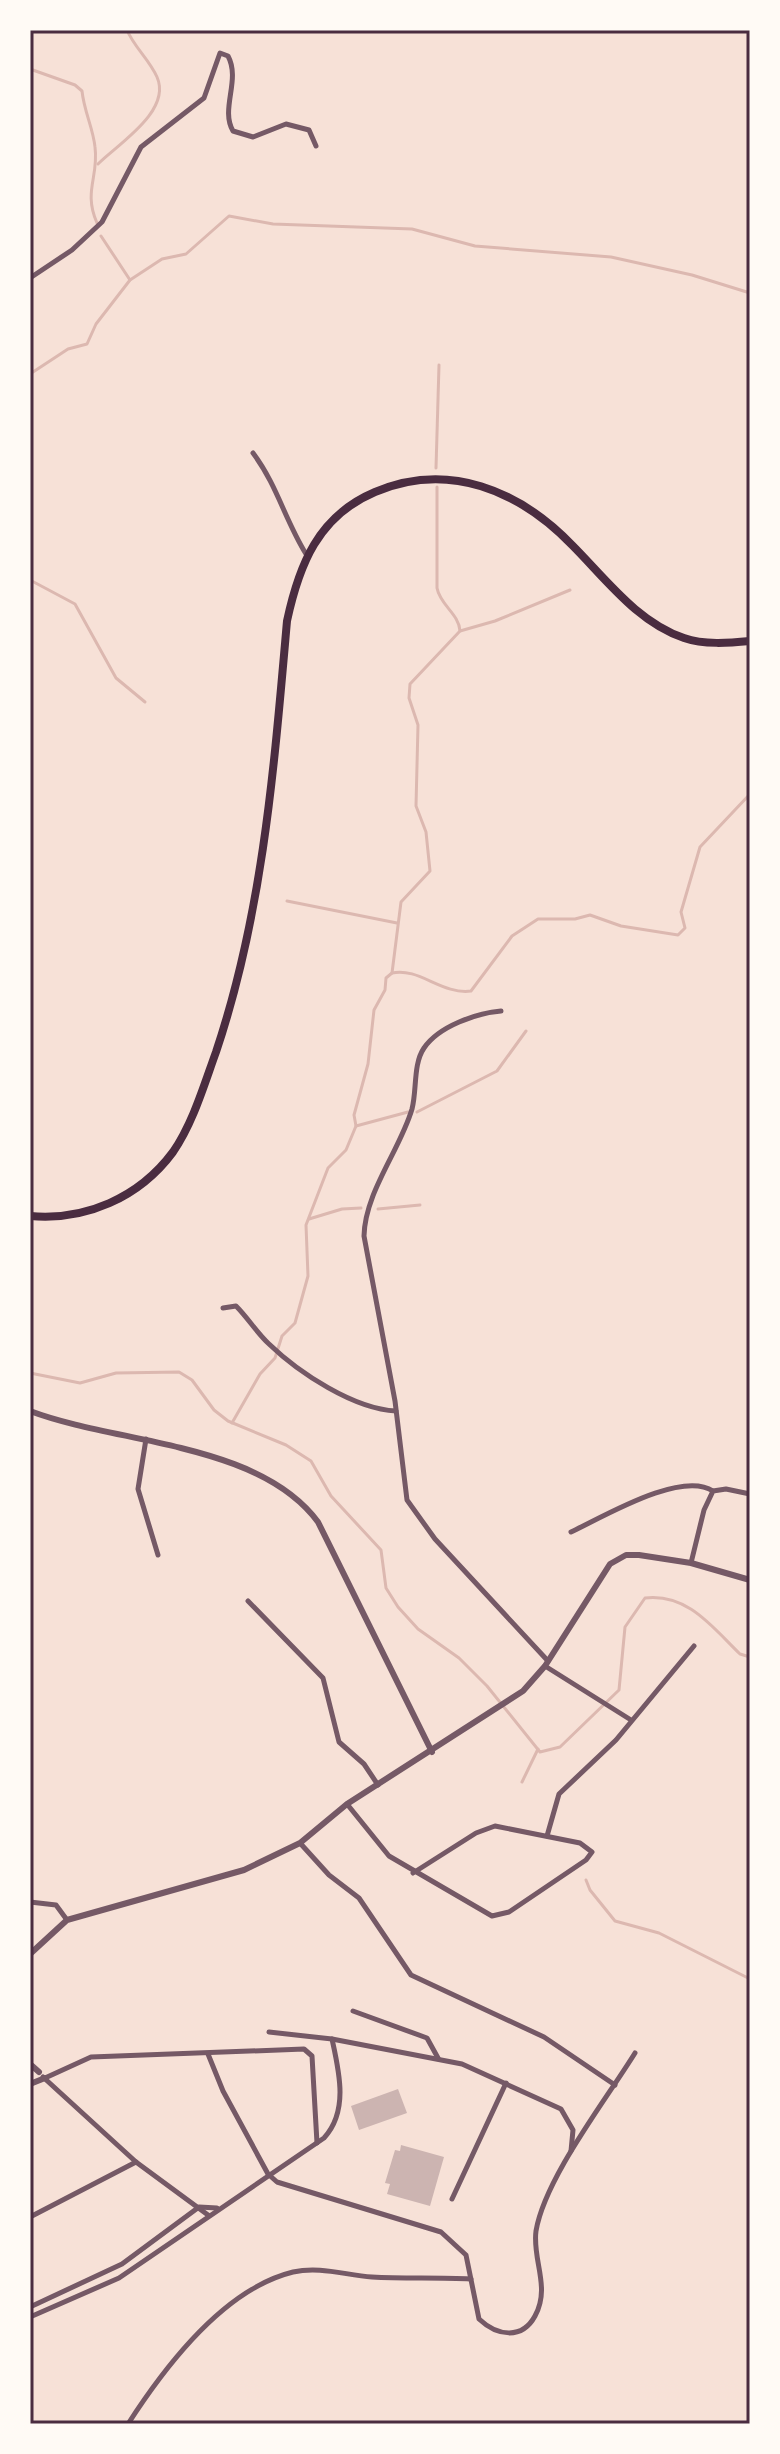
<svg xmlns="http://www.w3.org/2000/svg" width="780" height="2454" font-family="Jost,sans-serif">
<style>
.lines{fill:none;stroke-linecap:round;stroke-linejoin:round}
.stream{stroke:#dcb8b0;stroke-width:3}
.building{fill:#ccb4b1}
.minor{stroke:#755966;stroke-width:5}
.tertiary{stroke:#755966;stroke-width:6}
.trunk{stroke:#4a2c40;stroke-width:8}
.neatline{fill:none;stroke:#4a2c40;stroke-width:3}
</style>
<rect width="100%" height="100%" fill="#f7e1d7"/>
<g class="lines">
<g class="stream">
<path d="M30,69L75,85L82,91C84,111 93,128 95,147C99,177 83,191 97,223"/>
<path d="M98,164C118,144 172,111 157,77C149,59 134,47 127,30"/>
<polyline points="101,236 130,280"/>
<polyline points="30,374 68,349 87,344 96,324 130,280 162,259 186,254 229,216 273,224 412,229 475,246 611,257 692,275 750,293"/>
<polyline points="436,468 439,365"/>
<path d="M437,487V588C440,605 459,614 460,631"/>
<polyline points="30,580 75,604 116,678 145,702"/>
<polyline points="287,901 397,923"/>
<path d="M392,973C419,967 442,995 471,991L512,936L538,919H575L590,915L621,926L678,935L685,928L681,912L700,847L750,794"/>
<polyline points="417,1112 497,1071 526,1031"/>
<polyline points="356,1126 408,1112"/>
<polyline points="378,1209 420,1205"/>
<polyline points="309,1219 342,1209 361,1208"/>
<path d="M30,1373L80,1383L116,1373L179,1372L192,1380L214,1410L228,1421L286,1445L311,1461L331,1496L381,1550L386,1588L398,1607L418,1629L459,1658L487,1686L540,1752L560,1747L619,1690L625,1627L645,1598C688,1593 713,1628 740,1654L750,1657"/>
<polyline points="232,1423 260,1374 275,1358 282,1336 295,1323 308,1276 306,1225 328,1168 346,1150 356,1126 354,1115 368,1064 374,1010 385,990 386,978 392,973 401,902 430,871 426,832 416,806 418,725 409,698 410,684 460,631 495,621 570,590"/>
<polyline points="522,1782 538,1749"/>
<polyline points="586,1880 590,1890 615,1921 659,1933 750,1979"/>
</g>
</g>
<g class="building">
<polygon points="398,2089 407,2113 359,2130 351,2106"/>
<polygon points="401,2145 444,2157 430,2206 387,2194 390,2184 385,2183 395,2150 400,2151"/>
</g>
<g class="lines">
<g class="minor">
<path d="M30,278L72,250L102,222L141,147L204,98L220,53L228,56C241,80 220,109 233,131L253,137L286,124L309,130L316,146"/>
<path d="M253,453C277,485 285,520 306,554"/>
<path d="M501,1011C477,1013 439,1026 424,1048C413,1064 417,1090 412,1109C400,1150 365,1192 364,1236L395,1401L407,1500L435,1539L548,1661"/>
<path d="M223,1308L236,1306C248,1318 257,1333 269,1344C299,1373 354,1409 396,1411"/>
<polyline points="146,1439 138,1489 158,1555"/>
<path d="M571,1532C603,1517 681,1470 713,1491"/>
<polyline points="691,1563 704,1510 713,1491 726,1489 750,1494"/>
<polyline points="248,1601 323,1678 339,1742 364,1764 378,1785"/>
<polyline points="545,1666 631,1720"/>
<polyline points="347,1804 389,1856 492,1916 509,1912 586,1860 592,1852 580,1843 495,1826 476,1833 413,1873"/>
<polyline points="547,1836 559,1794 616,1740 694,1646"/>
<polyline points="300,1843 329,1875 359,1898 411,1975 544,2037 615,2085"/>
<polyline points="30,1902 56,1905 67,1920"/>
<polyline points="353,2011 427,2038 438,2058"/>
<polyline points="269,2032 332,2039 462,2064 561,2109 573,2130 571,2151"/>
<path d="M208,2054L223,2091L268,2174L277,2182L441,2232L466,2255L479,2319C497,2336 522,2340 535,2316C551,2287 532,2260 536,2231C545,2178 606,2100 635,2053"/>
<polyline points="43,2077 136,2162 208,2215"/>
<polyline points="45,2078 91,2057 304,2049 312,2056 317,2143"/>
<polyline points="452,2199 506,2083"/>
<polyline points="30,2217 136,2162"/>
<polyline points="30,2307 122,2264 199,2207 217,2208"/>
<path d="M30,2317L119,2278L324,2138C349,2111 339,2071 332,2039"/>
<path d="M128,2424C164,2368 224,2289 293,2272C320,2266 345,2275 372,2277C405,2279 438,2277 471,2279"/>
</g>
<g class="tertiary">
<path d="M30,1411C117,1444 259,1442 318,1522L432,1752"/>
<polyline points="30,1954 67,1920 244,1870 300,1843 347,1804 523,1691 545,1666 610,1564 626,1555 639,1555 691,1563 750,1580"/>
<polyline points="30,2064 39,2072"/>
<polyline points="30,2084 45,2078"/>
</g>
<path class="trunk" d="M30,1216C85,1221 139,1198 173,1152C193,1123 204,1085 216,1052C263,912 274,768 287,621C299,565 318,516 375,492C448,461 519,490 572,545C606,579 637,622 684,638C704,645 729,643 750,641"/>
</g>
<rect width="780" height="2454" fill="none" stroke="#fffaf5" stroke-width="64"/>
<rect x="32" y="32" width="716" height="2390" class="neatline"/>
</svg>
